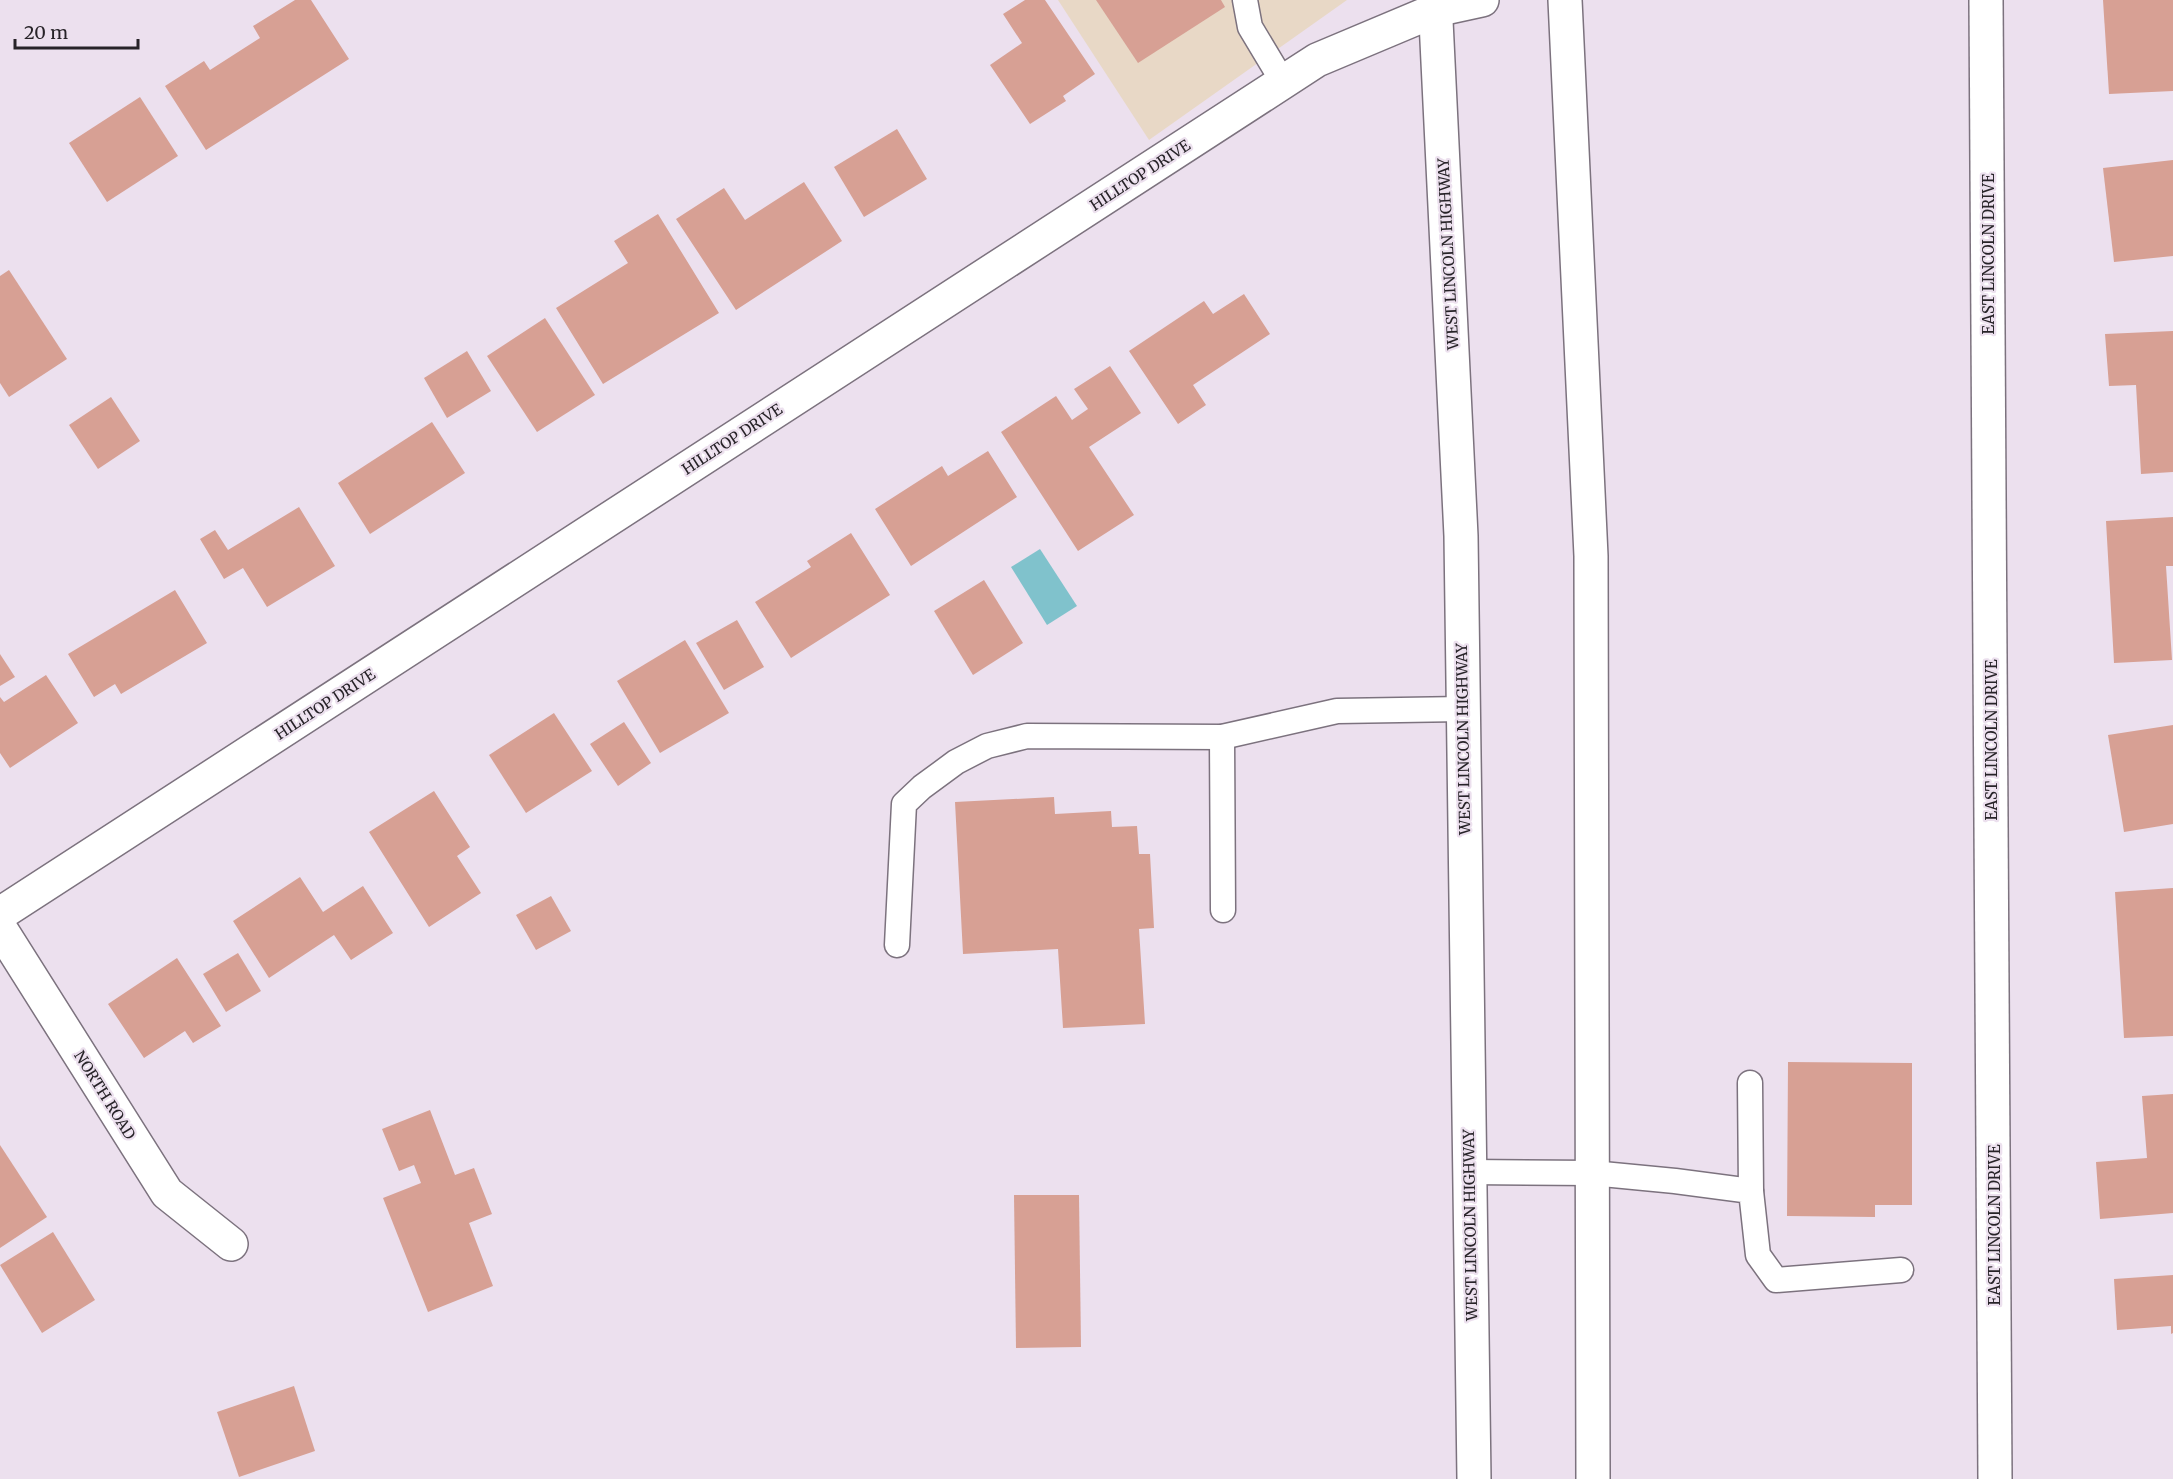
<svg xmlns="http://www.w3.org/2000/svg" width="2173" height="1479" font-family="Merriweather,serif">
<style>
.commercial{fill:#e8d8c6}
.water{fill:#80c2cc}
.building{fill:#d7a094}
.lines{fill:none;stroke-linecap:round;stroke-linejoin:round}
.lane-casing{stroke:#7c727e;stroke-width:27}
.street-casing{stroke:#7c727e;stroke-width:36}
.primary-casing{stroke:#7c727e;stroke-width:36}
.lane{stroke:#fff;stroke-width:24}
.street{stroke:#fff;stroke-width:33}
.primary{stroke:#fff;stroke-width:33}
.labels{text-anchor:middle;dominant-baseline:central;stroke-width:4.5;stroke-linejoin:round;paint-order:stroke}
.street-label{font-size:15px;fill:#272328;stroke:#ece0ee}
</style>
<rect width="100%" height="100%" fill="#ece0ee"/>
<polygon class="commercial" points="1058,0 1347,0 1149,140"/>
<polygon class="water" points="1040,549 1077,606 1047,625 1011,567"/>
<g class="building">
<polygon points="295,0 311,0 349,59 206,150 165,86 204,61 210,70 260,38 253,26"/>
<polygon points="1025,0 1045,0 1095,74 1063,96 1066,101 1030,124 990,65 1022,43 1003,14"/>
<polygon points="1096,0 1221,0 1225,7 1138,63"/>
<polygon points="2103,0 2173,0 2173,91 2109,94"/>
<polygon points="140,97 178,156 107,202 69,143"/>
<polygon points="897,129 927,179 864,217 834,167"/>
<polygon points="2173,160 2173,256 2114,262 2103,168"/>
<polygon points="804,182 842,241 736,310 676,219 724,188 745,220"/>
<polygon points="658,214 719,313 603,384 556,308 628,263 614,241"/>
<polygon points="9,270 67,359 9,397 0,383 0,276"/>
<polygon points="1244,294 1270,334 1193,385 1206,405 1178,424 1129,351 1204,301 1213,314"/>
<polygon points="545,318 595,395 537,432 487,356"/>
<polygon points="2173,331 2173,472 2141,474 2136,385 2109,386 2105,334"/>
<polygon points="467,351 491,391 447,418 424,378"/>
<polygon points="1110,366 1141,413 1089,447 1134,515 1078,551 1001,432 1056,396 1072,420 1088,409 1074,389"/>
<polygon points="111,397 140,441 98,469 69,425"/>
<polygon points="432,422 465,473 370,534 338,483"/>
<polygon points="988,451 1017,497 911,566 875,509 942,466 948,476"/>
<polygon points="299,507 335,566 267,607 243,568 224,579 200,539 215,530 228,550"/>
<polygon points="2173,517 2173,566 2166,566 2172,660 2114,663 2106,521"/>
<polygon points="851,533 890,595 791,658 755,602 811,567 807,561"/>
<polygon points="984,580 1023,643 973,675 934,611"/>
<polygon points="175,590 207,643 121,694 115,684 94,697 68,654"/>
<polygon points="737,620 764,667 724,690 696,643"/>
<polygon points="685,640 729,713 660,753 617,681"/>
<polygon points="0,654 15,677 0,686"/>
<polygon points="46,675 78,723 10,768 0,753 0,697 4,702"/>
<polygon points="554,713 592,771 526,813 489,755"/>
<polygon points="624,722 651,763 618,786 590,744"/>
<polygon points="2173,725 2173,824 2124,832 2108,735"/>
<polygon points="434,791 470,847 457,856 481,893 429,927 369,832"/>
<polygon points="1054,797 1055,814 1111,811 1112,827 1137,826 1139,854 1150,854 1154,928 1139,929 1145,1024 1063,1028 1058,949 963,954 955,802"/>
<polygon points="300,877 323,912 363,886 393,933 351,960 334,935 269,978 233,921"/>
<polygon points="2173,888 2173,1036 2124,1038 2115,892"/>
<polygon points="551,896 571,931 536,950 516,915"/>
<polygon points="238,953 261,991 226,1012 203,974"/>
<polygon points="177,958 221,1026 193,1043 185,1031 144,1058 108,1004"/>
<polygon points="1788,1062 1912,1063 1912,1205 1875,1205 1875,1217 1787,1216"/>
<polygon points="2173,1094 2173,1213 2100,1219 2096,1162 2147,1158 2142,1096"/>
<polygon points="430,1110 455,1175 474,1168 492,1214 469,1223 493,1286 428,1312 383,1198 421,1183 414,1165 399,1171 382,1129"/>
<polygon points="0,1145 47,1217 0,1248"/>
<polygon points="1014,1195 1079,1195 1081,1347 1016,1348"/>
<polygon points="53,1232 95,1300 42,1333 0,1265"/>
<polygon points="2173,1275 2173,1333 2171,1334 2171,1326 2117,1330 2114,1279"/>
<polygon points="294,1386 315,1451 239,1477 217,1412"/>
</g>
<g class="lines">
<defs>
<g id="lane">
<polyline points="1245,0 1250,27 1283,82"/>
<polyline points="1222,737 1223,910"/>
<polyline points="897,945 904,804 922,787 956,762 987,746 1027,736 1222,737 1337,711 1463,709"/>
<polyline points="1750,1083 1751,1191"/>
<polyline points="1469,1172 1592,1173 1675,1181 1751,1191 1758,1255 1776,1280 1901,1270"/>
</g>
<g id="street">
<polyline points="1986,0 1995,1479"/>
<polyline points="0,914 1317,60 1436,10 1482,0"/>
<polyline points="0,928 167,1193 231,1244"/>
</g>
<g id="primary">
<polyline points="1435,0 1461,536 1474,1479"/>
<polyline points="1565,0 1591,556 1593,1479"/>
</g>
</defs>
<use href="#lane" class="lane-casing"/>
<use href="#street" class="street-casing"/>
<use href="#primary" class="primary-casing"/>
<use href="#lane" class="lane"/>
<use href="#street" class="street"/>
<use href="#primary" class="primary"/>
</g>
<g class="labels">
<g class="street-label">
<text transform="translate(1140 175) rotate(-33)">HILLTOP DRIVE</text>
<text transform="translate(1448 254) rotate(-93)">WEST LINCOLN HIGHWAY</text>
<text transform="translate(1988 254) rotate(-90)">EAST LINCOLN DRIVE</text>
<text transform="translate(732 439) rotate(-33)">HILLTOP DRIVE</text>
<text transform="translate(325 704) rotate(-33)">HILLTOP DRIVE</text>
<text transform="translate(1463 739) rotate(-91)">WEST LINCOLN HIGHWAY</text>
<text transform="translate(1991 740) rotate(-90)">EAST LINCOLN DRIVE</text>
<text transform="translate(105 1095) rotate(58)">NORTH ROAD</text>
<text transform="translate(1470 1225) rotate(-91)">WEST LINCOLN HIGHWAY</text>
<text transform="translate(1994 1225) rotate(-90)">EAST LINCOLN DRIVE</text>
</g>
</g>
<path d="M15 39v9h123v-9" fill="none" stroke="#272328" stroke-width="3"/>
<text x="24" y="39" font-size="18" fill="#272328" stroke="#ece0ee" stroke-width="4.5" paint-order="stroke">20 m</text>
</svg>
